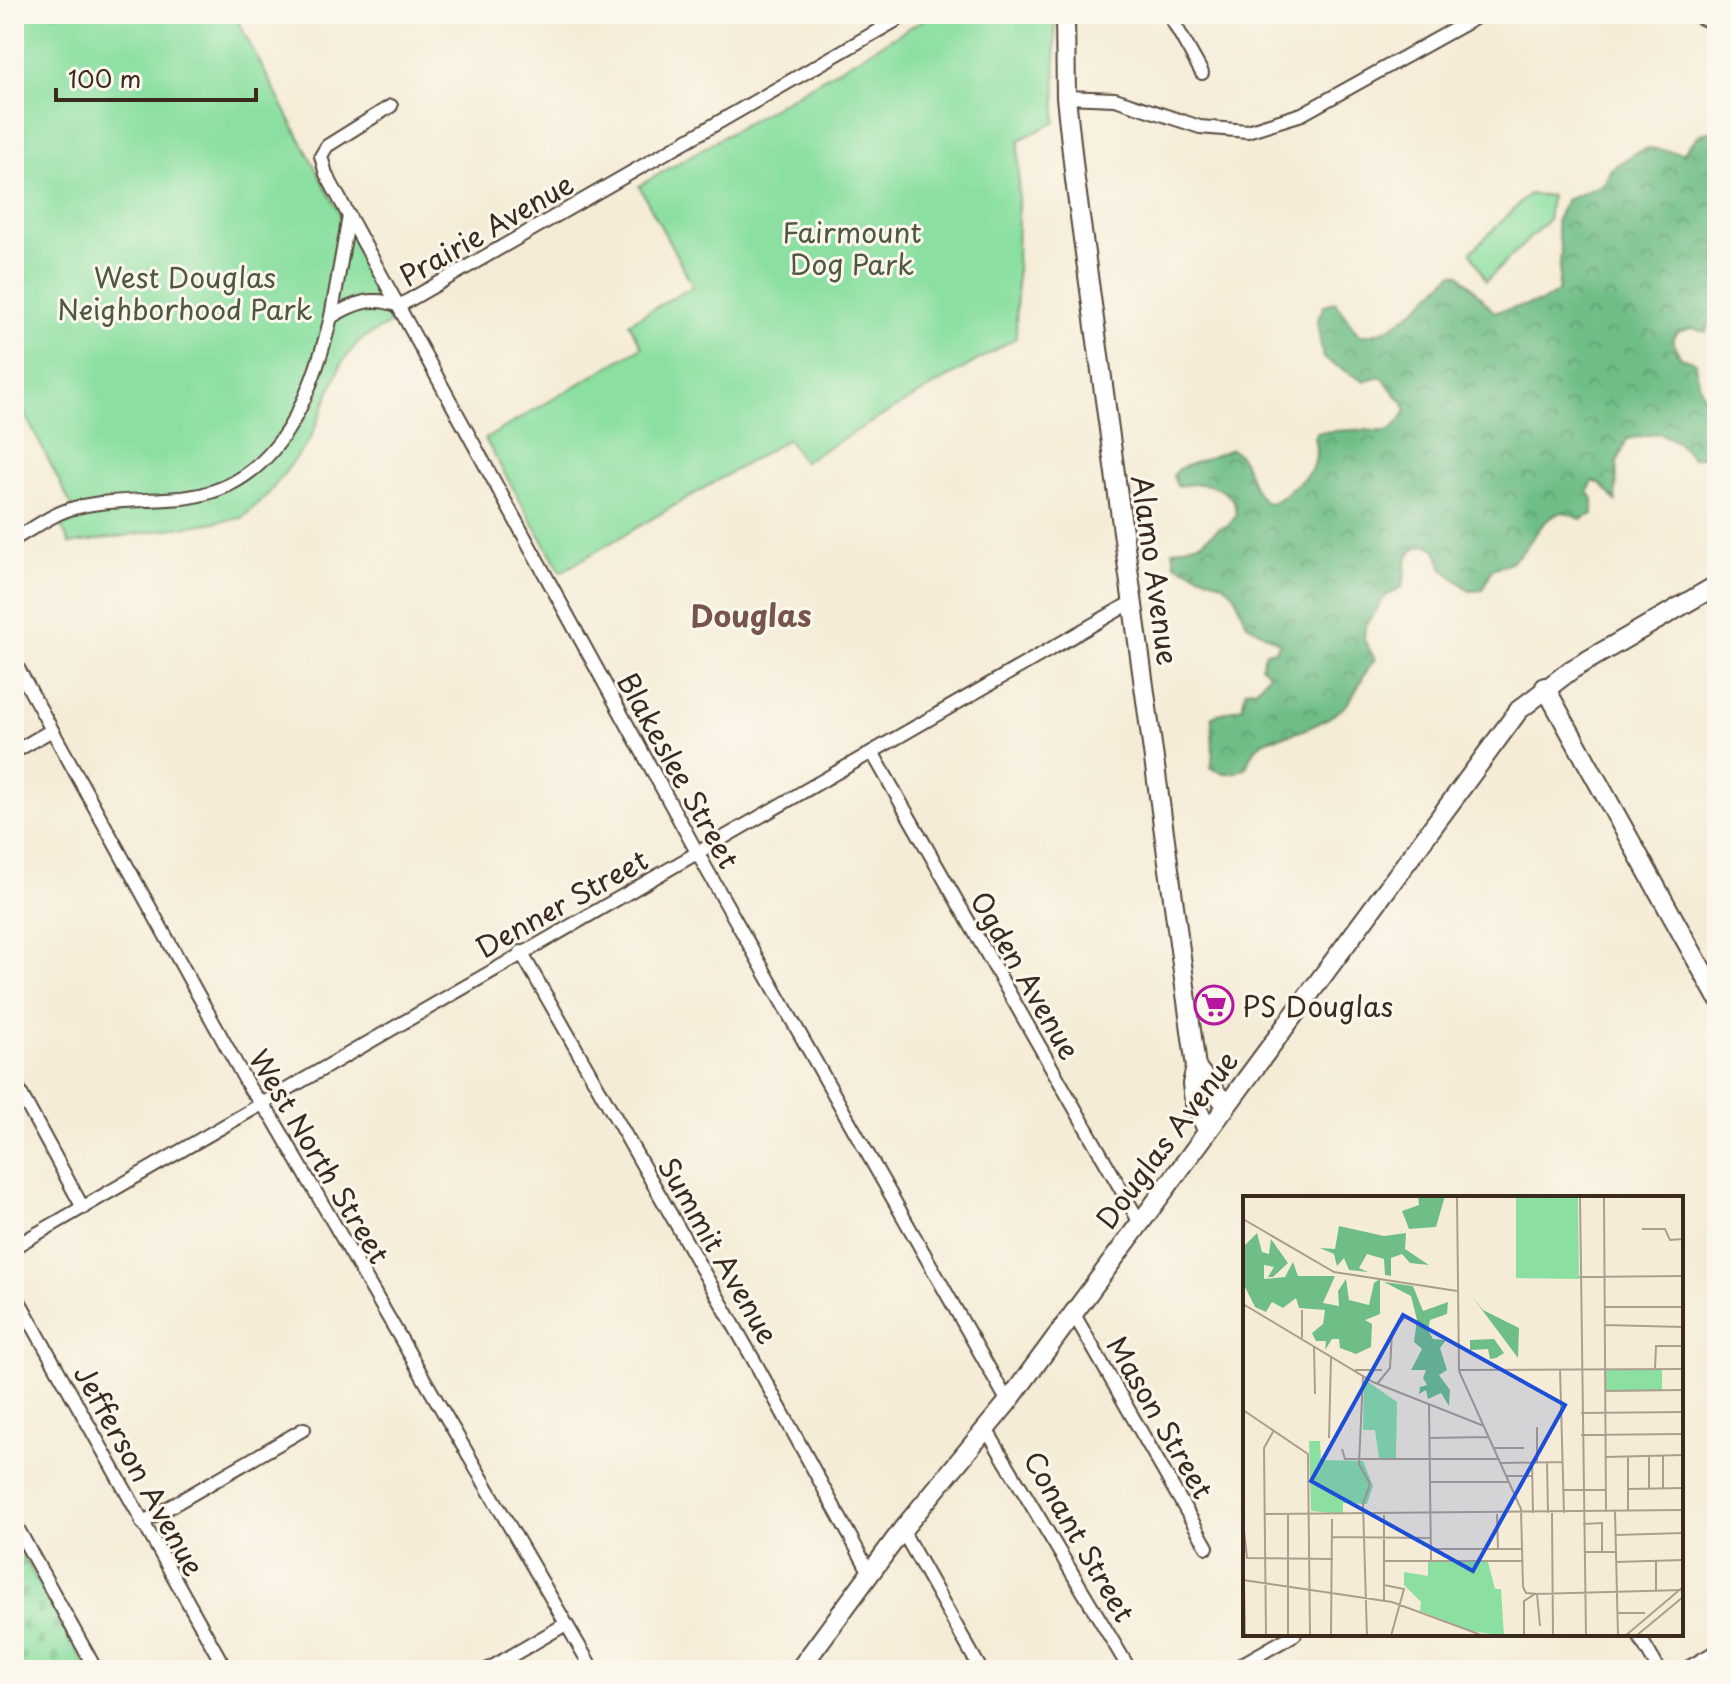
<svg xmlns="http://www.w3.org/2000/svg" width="1731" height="1684" font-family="'Playpen Sans',sans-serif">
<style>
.forest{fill:url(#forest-crowns);stroke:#567452;stroke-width:2}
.cemetery{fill:url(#cemetery-stones);stroke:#638460;stroke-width:2}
.park{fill:#8bdfa1;stroke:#638460;stroke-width:2}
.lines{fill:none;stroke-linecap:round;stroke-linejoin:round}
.street-casing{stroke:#57473a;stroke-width:16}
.secondary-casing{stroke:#57473a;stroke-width:22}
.street{stroke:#fff;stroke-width:12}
.secondary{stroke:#fff;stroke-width:18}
.labels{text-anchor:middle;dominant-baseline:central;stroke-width:6;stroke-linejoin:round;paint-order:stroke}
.street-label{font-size:28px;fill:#3b2a1e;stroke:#fbf7ec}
.park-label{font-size:28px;fill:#4f573f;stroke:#fbf7ec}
.poi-label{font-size:28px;fill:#3b2a1e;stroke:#fbf7ec;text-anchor:start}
.neighbourhood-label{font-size:30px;font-weight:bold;fill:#77554a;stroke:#fbf7ec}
.inset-road{fill:none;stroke:#ab9e8d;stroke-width:2}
.view{fill:#1d4ed8;fill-opacity:0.15;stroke:#1d4ed8;stroke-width:4}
.inset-edge{fill:none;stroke:#3b2a1e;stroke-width:4}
</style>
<defs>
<pattern id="forest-crowns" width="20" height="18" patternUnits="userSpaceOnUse" patternTransform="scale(2)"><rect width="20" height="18" fill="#70be87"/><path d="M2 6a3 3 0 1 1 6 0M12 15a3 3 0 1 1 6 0" fill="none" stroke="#5d9b6e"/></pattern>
<pattern id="cemetery-stones" width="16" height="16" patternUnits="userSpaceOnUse" patternTransform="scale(2)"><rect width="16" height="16" fill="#8bdfa1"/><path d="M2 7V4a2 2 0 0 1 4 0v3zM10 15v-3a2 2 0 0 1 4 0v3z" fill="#79c08a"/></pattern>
</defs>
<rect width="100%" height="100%" fill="#fbf7ec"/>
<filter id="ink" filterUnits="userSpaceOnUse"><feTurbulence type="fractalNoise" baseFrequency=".0125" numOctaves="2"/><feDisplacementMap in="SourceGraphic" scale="16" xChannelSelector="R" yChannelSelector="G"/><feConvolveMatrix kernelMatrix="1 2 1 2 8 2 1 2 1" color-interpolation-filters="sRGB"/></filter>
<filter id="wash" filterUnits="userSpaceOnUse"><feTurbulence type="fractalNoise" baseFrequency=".006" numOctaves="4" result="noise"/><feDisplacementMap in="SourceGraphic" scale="32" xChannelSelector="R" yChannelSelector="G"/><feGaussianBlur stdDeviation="1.8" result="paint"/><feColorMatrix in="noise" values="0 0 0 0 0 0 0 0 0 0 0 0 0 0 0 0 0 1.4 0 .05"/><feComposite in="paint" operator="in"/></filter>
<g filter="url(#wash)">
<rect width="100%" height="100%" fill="#f5ecd7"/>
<path class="forest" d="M1717,130V318L1711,319L1706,332L1692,328L1677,332L1672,339L1680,357L1696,362C1697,394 1717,419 1717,450L1707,456L1692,458L1677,442L1660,433L1627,439L1617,463L1616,501L1601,484L1593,481L1588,491L1593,499V514L1581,519L1564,512C1539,515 1531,550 1510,562C1505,565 1498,566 1492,569L1483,590L1470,591L1443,569L1436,549L1428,545C1401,546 1408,566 1403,586L1385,597L1365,627L1364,640L1375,659C1362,674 1357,695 1344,707C1333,717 1309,729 1294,733C1267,741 1258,735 1247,767C1234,775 1225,775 1211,768C1215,748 1211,735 1212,716L1242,707L1246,690L1257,688L1269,674L1261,666L1266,652L1275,650L1280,643L1247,624L1234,593L1224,584L1175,564L1173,550L1202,542L1218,529L1229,525L1236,514L1234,501C1217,482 1201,482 1177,486L1173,476L1178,469L1231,449C1252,461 1247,489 1267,503C1282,501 1282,494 1294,486C1313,473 1320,460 1314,437L1317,432C1327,432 1356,429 1363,430C1390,432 1390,435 1406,411L1404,402C1391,393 1391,385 1380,376L1363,381L1323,358L1317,322L1324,305L1335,302L1359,335C1395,337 1428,296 1453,273L1460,274L1494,312L1542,302L1558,292L1561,251L1556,222L1566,200L1604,184L1611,169L1637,152L1649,148L1683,153L1700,134Z"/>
<polygon class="cemetery" points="14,1539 88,1670 14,1670"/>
<g class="park">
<polygon points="14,14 234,14 396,320 359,341 341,364 310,440 268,494 242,518 70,544 61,526 78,518 20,404 14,407"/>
<polygon points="933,14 1055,14 1056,122 1019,140 1016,338 803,462 788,439 561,572 485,439 642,347 629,323 693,286 639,186"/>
<polygon points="1529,194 1551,196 1548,220 1486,281 1471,252"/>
</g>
</g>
<g filter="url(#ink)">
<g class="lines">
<defs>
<g id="street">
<polyline points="1169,14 1202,73"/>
<polyline points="1693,14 1717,25"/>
<polyline points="1066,97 1115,99 1200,127 1247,131 1302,114 1482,14"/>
<polyline points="391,106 327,146 321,156 326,174 698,854 1008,1402"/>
<polyline points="331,317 349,216"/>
<path d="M14,539C33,529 53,513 74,508C111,498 152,502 189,497C280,484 312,394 331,317C354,303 373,295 399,306L907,14"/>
<polyline points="14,661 250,1089 272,1117 593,1670"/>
<polyline points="14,752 52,730"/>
<polyline points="872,752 1139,1221"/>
<polyline points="521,952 756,1364 870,1573"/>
<polyline points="14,1081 83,1208"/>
<polyline points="14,1247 1132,602"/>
<polyline points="14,1292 226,1670"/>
<polyline points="1072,1311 1207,1547"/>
<polyline points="986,1429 1130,1670"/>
<polyline points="14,1522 96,1670"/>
<polyline points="142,1523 304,1429"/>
<polyline points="902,1530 981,1670"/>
<polyline points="1638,1634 1659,1670"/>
<polyline points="487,1670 566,1624"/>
<polyline points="1232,1670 1295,1634"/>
<polyline points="1684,1670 1717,1651"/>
</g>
<g id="secondary">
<polyline points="1065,14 1066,97 1075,180 1196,1067 1192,1084 1194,1101 1207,1130"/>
<polyline points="1545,687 1717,997"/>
<polyline points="1196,1067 1226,1105"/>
<polyline points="799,1670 902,1530 1008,1402 1519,710 1571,670 1717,585"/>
</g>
</defs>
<use href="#street" class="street-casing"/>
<use href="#secondary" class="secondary-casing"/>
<use href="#street" class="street"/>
<use href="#secondary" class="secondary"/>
</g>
</g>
<defs>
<symbol id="supermarket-ring" viewBox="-11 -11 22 22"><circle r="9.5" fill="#fbf7ec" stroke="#b5179e" stroke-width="1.5"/><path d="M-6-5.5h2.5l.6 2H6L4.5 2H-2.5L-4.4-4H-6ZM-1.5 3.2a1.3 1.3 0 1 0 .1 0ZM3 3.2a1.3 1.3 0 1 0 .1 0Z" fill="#b5179e"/></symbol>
</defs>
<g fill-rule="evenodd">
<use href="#supermarket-ring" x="1192" y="983" width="44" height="44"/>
</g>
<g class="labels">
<g class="street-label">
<text transform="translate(486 229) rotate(-30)">Prairie Avenue</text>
<text transform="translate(1156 570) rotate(82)">Alamo Avenue</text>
<text transform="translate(679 770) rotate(61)">Blakeslee Street</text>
<text transform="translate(561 903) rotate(-29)">Denner Street</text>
<text transform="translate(1026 975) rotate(60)">Ogden Avenue</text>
<text transform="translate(1166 1139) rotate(-53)">Douglas Avenue</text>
<text transform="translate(320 1156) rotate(59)">West North Street</text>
<text transform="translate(719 1250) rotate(60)">Summit Avenue</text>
<text transform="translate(1161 1417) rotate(60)">Mason Street</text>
<text transform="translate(140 1470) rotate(61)">Jefferson Avenue</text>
<text transform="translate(1080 1536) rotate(60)">Conant Street</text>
</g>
<g class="park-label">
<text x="852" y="231">Fairmount<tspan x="852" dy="32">Dog Park</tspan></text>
<text x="185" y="276">West Douglas<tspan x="185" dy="32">Neighborhood Park</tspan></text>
</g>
<g class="poi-label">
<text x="1242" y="1005">PS Douglas</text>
</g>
<g class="neighbourhood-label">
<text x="751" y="614">Douglas</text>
</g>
</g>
<g transform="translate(1243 1196)">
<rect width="440" height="440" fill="#f5ecd7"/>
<path d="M175,0H202L193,31L166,33L159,15L176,9ZM96,30L141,40L163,37L162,53L186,69L167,67L159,58L148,62V80L142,79L141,63L124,58L116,72L125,76L106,74L101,62L94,70L91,58L77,52L92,53ZM14,37L19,56L26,58L28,43L45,67L30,81H25L31,71L21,69V83L42,81L50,66L55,80H92L80,107L96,110L95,95L103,83L106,104L126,109L131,87L137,83V118L122,124L129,128L128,151L113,158L97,152L96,143H89L82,154L83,145H73L69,137L80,128L82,114L56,112L53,102L40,112L29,106L23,116L12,111L0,87V58L1,50ZM141,86L170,90L180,115L205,106L204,118L187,124L185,134L190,143L203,144L197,152L204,174L196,179L207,194L206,210L198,197L185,203L183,194L176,198L177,191L184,189L180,182L183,174H168L179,153L171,146L174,124L168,100ZM228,99L240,114L276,132L275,162ZM251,143L261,157L253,162L247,163L245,153L227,154V144Z" fill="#70be87"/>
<path d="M185,366H245L252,393H258L261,440L229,435L177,415L178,406L161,389V376L185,380Z" fill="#8bdfa1"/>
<path d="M273,0H335L336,83L273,82ZM362,173H419V195H362ZM121,183L154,206L153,262H136L132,234H120ZM66,245H77L78,264L120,265L130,290L124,308L100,307V318L68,315Z" fill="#8bdfa1"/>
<path class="inset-road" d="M214,0L216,175L278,313L280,391M337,0L343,440M361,0L363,316M0,23L91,76L214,95M399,33H422L427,44L440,43M336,81L440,80M0,108L130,186L241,230M361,111H440M59,114V142M362,129L440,131M71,151L72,198M317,173L321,317M412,173L413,150H440M112,174H139M216,174L440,173M120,181L116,268L127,288L120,308L124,440M134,188L147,172L149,136L162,121M362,195L440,194M186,209L188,365M0,214L65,258L67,440M338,217L440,216M294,231V266M338,239L440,238M86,242L88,161M187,242L245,241M251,252H281M99,253L102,263H255M363,261L440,259M385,261V315M289,266L290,317M304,266L305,317M258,267L320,266M263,280H289M187,286H265M406,292V260M420,292V260M385,293L440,292M320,294H363M372,315L375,440M309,317L310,440M22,318L440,314M45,318V440M254,318L255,353M141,319V405M0,325L4,362L90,363M340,328L359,327V356M373,339L440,337M89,341L188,342M188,353H279M341,356H373M142,365H279M413,365V394M373,366L440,364M0,384L149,406L241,440M1,385L2,440M141,389L161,393L148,440M280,391L283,397L294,398L297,430M375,417H402M23,440L21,252L31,234M88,440L89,323M281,440V405L292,398L440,394M382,440L440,391M393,440L440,401"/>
<path class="view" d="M160,119L322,209L230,375L68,285Z"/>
<rect width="440" height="440" class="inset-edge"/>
</g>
<rect width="1731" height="1684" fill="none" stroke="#fbf7ec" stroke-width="48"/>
<path d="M56 88v12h200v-12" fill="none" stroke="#3b2a1e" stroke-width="4"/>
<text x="68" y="88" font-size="24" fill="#3b2a1e" stroke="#fbf7ec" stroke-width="6" paint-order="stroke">100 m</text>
</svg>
